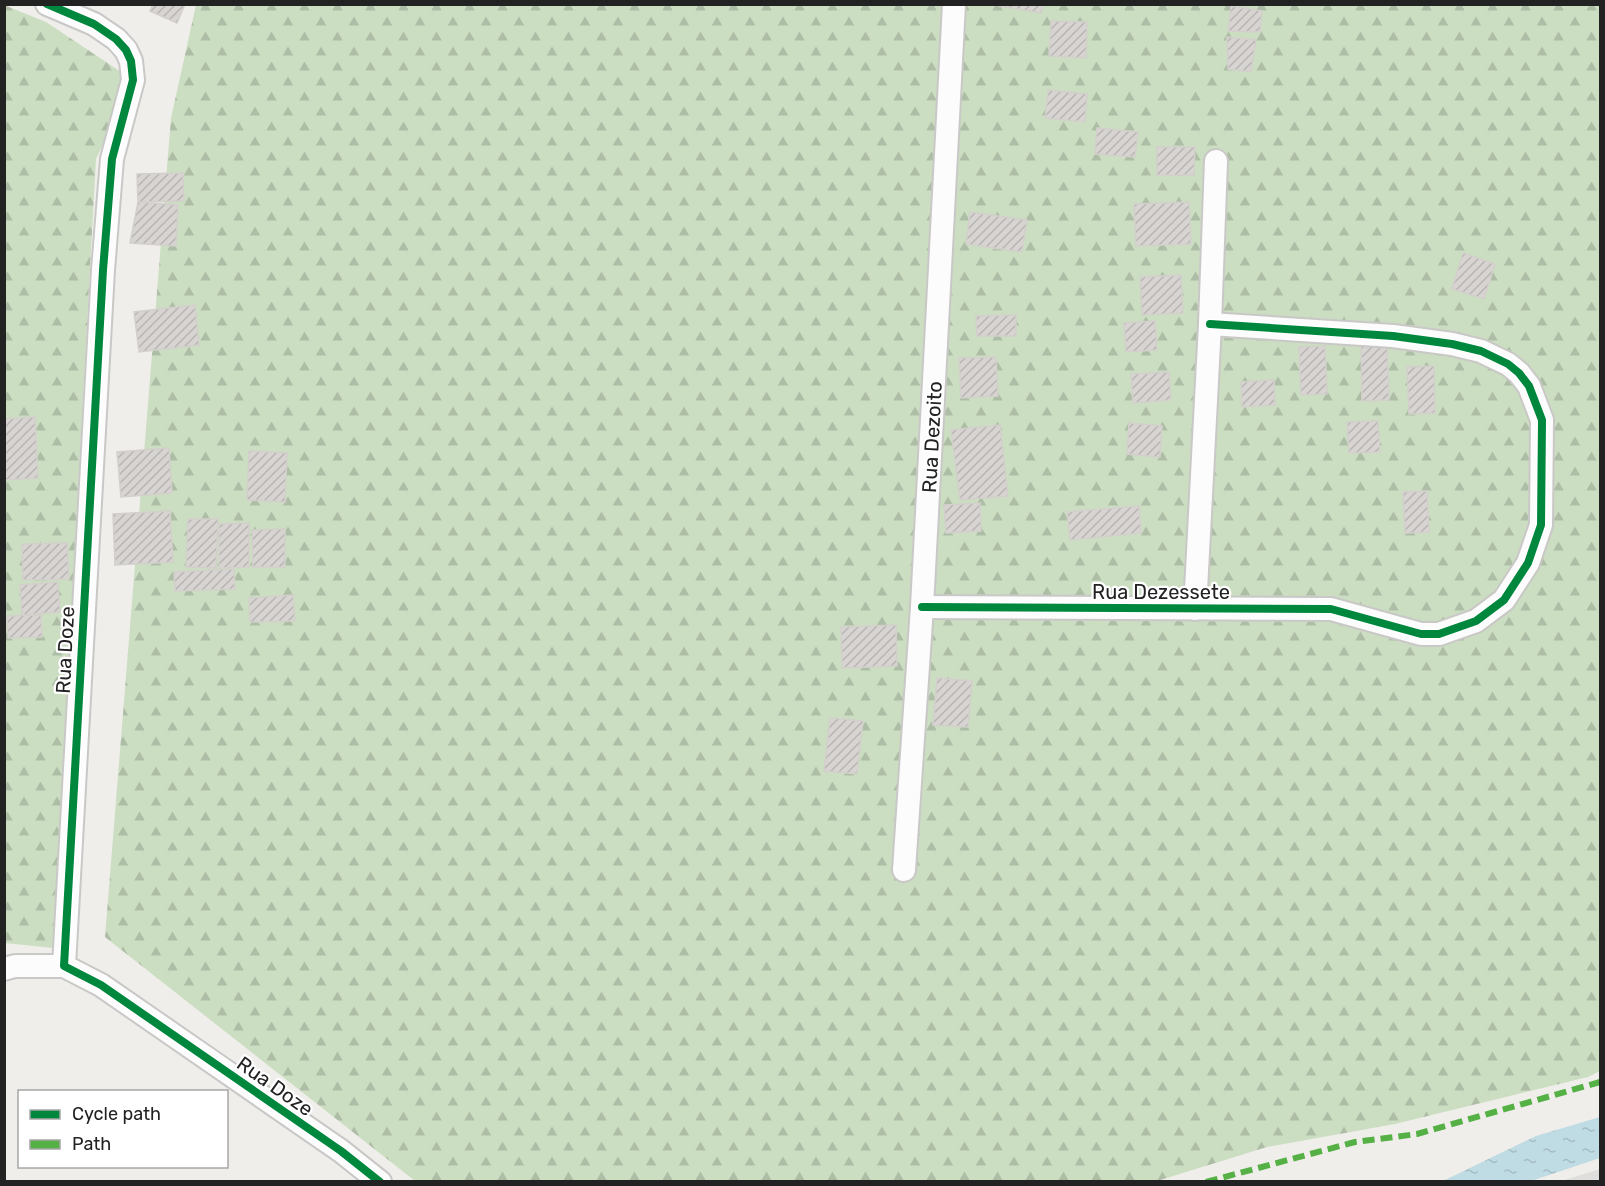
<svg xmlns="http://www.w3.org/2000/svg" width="1605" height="1186" font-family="Rubik,sans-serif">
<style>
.residential{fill:#dfdedc}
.forest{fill:url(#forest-firs)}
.water{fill:url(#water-ripples)}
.building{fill:url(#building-hatch);stroke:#d3d0cc;stroke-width:1.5}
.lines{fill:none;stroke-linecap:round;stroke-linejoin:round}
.street-casing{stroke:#c9c8c7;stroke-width:26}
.street{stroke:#fdfcfc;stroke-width:22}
.quiet{stroke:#55b145;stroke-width:6;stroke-dasharray:12 6;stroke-linecap:butt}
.cycleway-casing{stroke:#fff;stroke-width:11}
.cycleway{stroke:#00873e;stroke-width:8}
.labels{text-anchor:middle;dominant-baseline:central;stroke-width:4.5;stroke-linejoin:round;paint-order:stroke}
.street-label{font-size:20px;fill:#222;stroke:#fff}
</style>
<defs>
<pattern id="forest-firs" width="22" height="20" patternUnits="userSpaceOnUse" patternTransform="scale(1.5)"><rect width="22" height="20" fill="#cbdec1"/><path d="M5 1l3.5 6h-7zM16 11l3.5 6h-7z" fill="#aebea6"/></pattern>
<pattern id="water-ripples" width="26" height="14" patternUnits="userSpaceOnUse" patternTransform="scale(1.5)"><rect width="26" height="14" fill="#bfdbe3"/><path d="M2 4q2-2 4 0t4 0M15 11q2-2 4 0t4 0" fill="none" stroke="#a4bcc2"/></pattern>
<pattern id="building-hatch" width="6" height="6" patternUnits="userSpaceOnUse" patternTransform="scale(1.5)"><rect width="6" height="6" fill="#d7d4d2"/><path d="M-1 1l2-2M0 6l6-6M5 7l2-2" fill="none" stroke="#b8b6b4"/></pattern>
</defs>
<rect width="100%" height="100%" fill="#f0eeeb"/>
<polygon class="residential" points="1600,1169 1600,1181 1561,1181"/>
<g class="forest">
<polygon points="4,5 46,22 133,80 96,159 53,948 5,943"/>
<polygon points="196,5 1600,5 1600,1071 1588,1077 1395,1124 1267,1147 1157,1181 415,1181 105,937 171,118"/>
</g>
<polygon class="water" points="1600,1117 1600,1158 1531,1181 1443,1181 1536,1136"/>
<g class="building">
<polygon points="153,4 185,4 177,23 150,11"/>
<polygon points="1000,4 1043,4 1041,13 999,6"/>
<polygon points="1231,6 1262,11 1260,32 1228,31"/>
<polygon points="1051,21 1087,22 1086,58 1049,56"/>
<polygon points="1227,37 1256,40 1251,72 1228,69"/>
<polygon points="1048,90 1087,94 1085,122 1045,118"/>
<polygon points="1097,128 1138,132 1135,157 1095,154"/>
<polygon points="1157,147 1195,147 1194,175 1157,175"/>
<polygon points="183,173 184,201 138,202 137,174"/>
<polygon points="138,202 178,205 176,246 130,243"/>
<polygon points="1189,202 1191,244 1136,246 1134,204"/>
<polygon points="970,212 1027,220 1022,252 966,244"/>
<polygon points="1463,253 1495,264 1484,299 1452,289"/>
<polygon points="1181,275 1183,313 1142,315 1140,277"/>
<polygon points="195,305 199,345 139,352 134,312"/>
<polygon points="1016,315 1016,336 977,336 976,316"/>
<polygon points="1155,321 1157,350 1126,352 1124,323"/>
<polygon points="1361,343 1387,343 1389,400 1362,401"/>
<polygon points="1325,346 1327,394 1301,395 1299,347"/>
<polygon points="996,357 998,396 961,398 959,358"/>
<polygon points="1434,366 1435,413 1409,414 1407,367"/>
<polygon points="1169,372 1171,400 1133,403 1131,374"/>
<polygon points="1274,380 1275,405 1242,407 1241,382"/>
<polygon points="35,417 38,478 4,480 4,419"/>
<polygon points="1378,421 1380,452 1349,453 1347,422"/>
<polygon points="1129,423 1162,426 1160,457 1127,454"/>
<polygon points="1000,425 1008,496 960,500 951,430"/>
<polygon points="169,448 172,493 121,497 117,452"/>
<polygon points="249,451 287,453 285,502 247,500"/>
<polygon points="1427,491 1429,532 1405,533 1403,492"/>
<polygon points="980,503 981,531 946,533 944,505"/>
<polygon points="1139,506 1141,533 1070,540 1067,512"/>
<polygon points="170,511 173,562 115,565 113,514"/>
<polygon points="188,519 218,519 216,568 186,567"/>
<polygon points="249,523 249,567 219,568 219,524"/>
<polygon points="285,529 285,567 253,567 252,530"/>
<polygon points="67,543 69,579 23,580 22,544"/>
<polygon points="234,569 235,589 175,591 174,572"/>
<polygon points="58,582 60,612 22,615 20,585"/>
<polygon points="293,595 295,621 250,622 249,598"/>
<polygon points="41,615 42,637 8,638 7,616"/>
<polygon points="896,625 897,666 842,668 841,627"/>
<polygon points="937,678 972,681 968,727 933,725"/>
<polygon points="830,718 863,721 857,774 824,771"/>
</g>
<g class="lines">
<defs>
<g id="street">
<polyline points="47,4 94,24 116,39 126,50 131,61 133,80 112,159 103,270 64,966 101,985 341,1151 380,1182"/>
<polyline points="922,607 1331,609 1421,634 1439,634 1476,621 1504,600 1528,563 1541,525 1542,420 1529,386 1519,373 1508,364 1481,351 1452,344 1393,336 1210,324"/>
<polyline points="1195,609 1210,324 1216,161"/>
<polyline points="904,870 922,607 954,4"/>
<polyline points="4,969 15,966 64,966"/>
</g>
</defs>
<use href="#street" class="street-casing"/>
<use href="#street" class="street"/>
<polyline class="quiet" points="1206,1182 1355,1142 1417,1134 1600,1082"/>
<defs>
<g id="cycleway">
<polyline points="47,4 94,24 116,39 126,50 131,61 133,80 112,159 103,270 64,966 101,985 341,1151 380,1182"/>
<polyline points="922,607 1331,609 1421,634 1439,634 1476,621 1504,600 1528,563 1541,525 1542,420 1529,386 1519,373 1508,364 1481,351 1452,344 1393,336 1210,324"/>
</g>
</defs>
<use href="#cycleway" class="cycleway-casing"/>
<use href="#cycleway" class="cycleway"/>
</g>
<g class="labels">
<g class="street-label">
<text transform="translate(932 437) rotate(-87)">Rua Dezoito</text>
<text x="1161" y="592">Rua Dezessete</text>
<text transform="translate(65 650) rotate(-87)">Rua Doze</text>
<text transform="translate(275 1086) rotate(35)">Rua Doze</text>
</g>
</g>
<rect width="1605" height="1186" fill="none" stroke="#222222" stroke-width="12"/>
<rect x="18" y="1090" width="210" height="78" fill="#ffffff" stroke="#a7a7a7" stroke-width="1.5"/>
<rect x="30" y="1110" width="30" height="9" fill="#00873e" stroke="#a7a7a7" stroke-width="1.5"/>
<text x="72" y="1120" font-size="18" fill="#222222">Cycle path</text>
<rect x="30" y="1140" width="30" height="9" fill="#55b145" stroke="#a7a7a7" stroke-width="1.5"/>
<text x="72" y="1150" font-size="18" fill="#222222">Path</text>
</svg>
